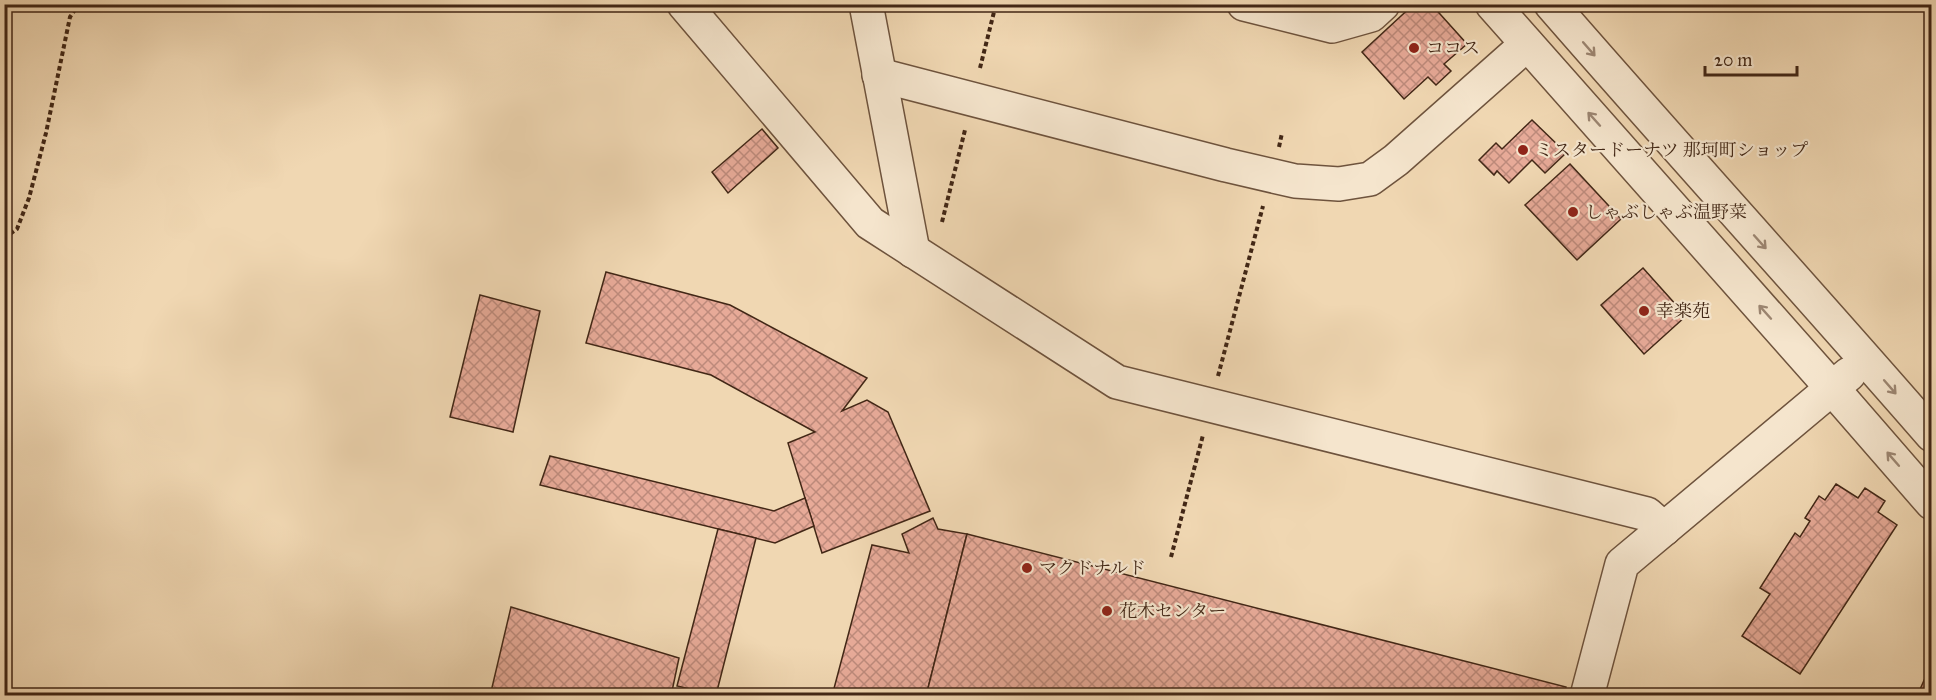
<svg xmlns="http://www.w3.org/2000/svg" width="1936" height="700" font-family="'IM FELL Great Primer','Noto Serif JP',serif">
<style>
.building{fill:url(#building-cross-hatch);stroke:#422716;stroke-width:1.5}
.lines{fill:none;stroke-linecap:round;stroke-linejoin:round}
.minor-casing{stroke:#6e533d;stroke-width:36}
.path{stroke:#422716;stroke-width:4;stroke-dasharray:4.5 3;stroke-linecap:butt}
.minor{stroke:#f5e5cd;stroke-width:33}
.oneway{stroke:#9c8672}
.poi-dot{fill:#8f2418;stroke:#f5e5cd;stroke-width:2}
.labels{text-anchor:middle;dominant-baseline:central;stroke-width:4.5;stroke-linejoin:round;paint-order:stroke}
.poi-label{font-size:18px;fill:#422716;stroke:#f5e5cd;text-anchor:start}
</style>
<defs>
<pattern id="building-cross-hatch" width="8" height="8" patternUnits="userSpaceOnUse" patternTransform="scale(1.5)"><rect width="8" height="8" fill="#e7aa98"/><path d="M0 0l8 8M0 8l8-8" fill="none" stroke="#bd8a7b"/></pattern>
</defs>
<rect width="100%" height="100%" fill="#f0d7b2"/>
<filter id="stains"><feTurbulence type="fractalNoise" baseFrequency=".00333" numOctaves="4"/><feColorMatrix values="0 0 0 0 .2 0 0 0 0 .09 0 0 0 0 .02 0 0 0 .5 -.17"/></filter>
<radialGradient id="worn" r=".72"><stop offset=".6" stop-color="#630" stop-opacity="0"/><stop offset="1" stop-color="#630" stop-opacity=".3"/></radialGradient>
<g class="building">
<polygon points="1414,4 1431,4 1467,44 1444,64 1451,71 1436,85 1428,77 1404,99 1362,52"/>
<polygon points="1532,120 1566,153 1545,173 1532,160 1509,183 1497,171 1494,175 1479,160 1496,143 1502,149"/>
<polygon points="762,129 778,148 728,193 712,172"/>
<polygon points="1570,164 1621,219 1577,260 1525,205"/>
<polygon points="1643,268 1686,316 1644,354 1601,305"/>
<polygon points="606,272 730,305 867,378 842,411 867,400 888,412 930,511 822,553 788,443 815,432 711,375 586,343"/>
<polygon points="480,295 540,311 513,432 450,417"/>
<polygon points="550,456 774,511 805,498 814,526 775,543 540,485"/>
<polygon points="1836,484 1858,498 1865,488 1885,501 1878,512 1897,525 1800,674 1742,636 1770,594 1760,588 1795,533 1800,537 1810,521 1805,518 1819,496 1825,500"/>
<polygon points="933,518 938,529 967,534 926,696 832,696 872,545 909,553 902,534"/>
<polygon points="718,529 756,538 716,695 677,686"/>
<polygon points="967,534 1566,687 1564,696 926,696"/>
<polygon points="511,607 679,658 671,696 490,696"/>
<polygon points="1932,671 1932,696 1917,696 1926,676"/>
</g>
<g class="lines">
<defs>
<g id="minor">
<polyline points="684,4 870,223 1117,382 1647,514 1664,529"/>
<polyline points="866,4 913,251"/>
<polyline points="1244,4 1332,26 1371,15 1383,4"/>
<polyline points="1492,4 1832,388 1932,503"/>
<path d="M1551,4C1677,149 1806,290 1932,435"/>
<polyline points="879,75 1226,165 1295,181 1339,184 1370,179 1396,160 1527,44"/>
<polyline points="1587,696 1622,564 1849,374"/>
</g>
</defs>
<use href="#minor" class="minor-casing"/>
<g class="path">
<polyline points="980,68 996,4"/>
<polyline points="1279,147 1282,133"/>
<polyline points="942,222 965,130"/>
<polyline points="4,238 17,229 29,198 46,133 70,17 79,4"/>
<polyline points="1218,376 1263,206"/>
<polyline points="1171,557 1203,435"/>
</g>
<use href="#minor" class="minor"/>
</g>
<defs><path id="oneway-shaft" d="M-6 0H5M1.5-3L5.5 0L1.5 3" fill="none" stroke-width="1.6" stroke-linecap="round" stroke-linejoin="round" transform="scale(1.5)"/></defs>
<g class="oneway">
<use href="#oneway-shaft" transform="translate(1589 49) rotate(49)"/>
<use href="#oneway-shaft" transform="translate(1594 119) rotate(-132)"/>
<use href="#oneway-shaft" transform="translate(1760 242) rotate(48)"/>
<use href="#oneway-shaft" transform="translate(1765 312) rotate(-132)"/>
<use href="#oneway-shaft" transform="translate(1890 387) rotate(49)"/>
<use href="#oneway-shaft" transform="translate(1893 459) rotate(-131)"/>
</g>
<g class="poi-dot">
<circle cx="1414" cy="48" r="6"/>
<circle cx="1523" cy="150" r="6"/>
<circle cx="1573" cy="212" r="6"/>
<circle cx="1644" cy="311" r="6"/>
<circle cx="1027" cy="568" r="6"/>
<circle cx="1107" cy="611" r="6"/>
</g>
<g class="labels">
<g class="poi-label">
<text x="1426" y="48">ココス</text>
<text x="1535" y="150">ミスタードーナツ 那珂町ショップ</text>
<text x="1585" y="212">しゃぶしゃぶ温野菜</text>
<text x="1656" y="311">幸楽苑</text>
<text x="1039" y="568">マクドナルド</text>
<text x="1119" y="611">花木センター</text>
</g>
</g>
<rect width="1936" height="700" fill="none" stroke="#f0d7b2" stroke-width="24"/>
<rect x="6" y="6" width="1924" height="688" fill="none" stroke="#422716" stroke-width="3"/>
<rect x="12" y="12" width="1912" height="676" fill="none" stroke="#422716" stroke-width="1.5"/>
<path d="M1705 66v9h92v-9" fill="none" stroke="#422716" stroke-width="3"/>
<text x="1714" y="66" font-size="18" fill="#422716" stroke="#f5e5cd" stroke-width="4.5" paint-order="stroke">20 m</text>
<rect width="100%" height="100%" filter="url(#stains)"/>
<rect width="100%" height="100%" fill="url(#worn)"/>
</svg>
